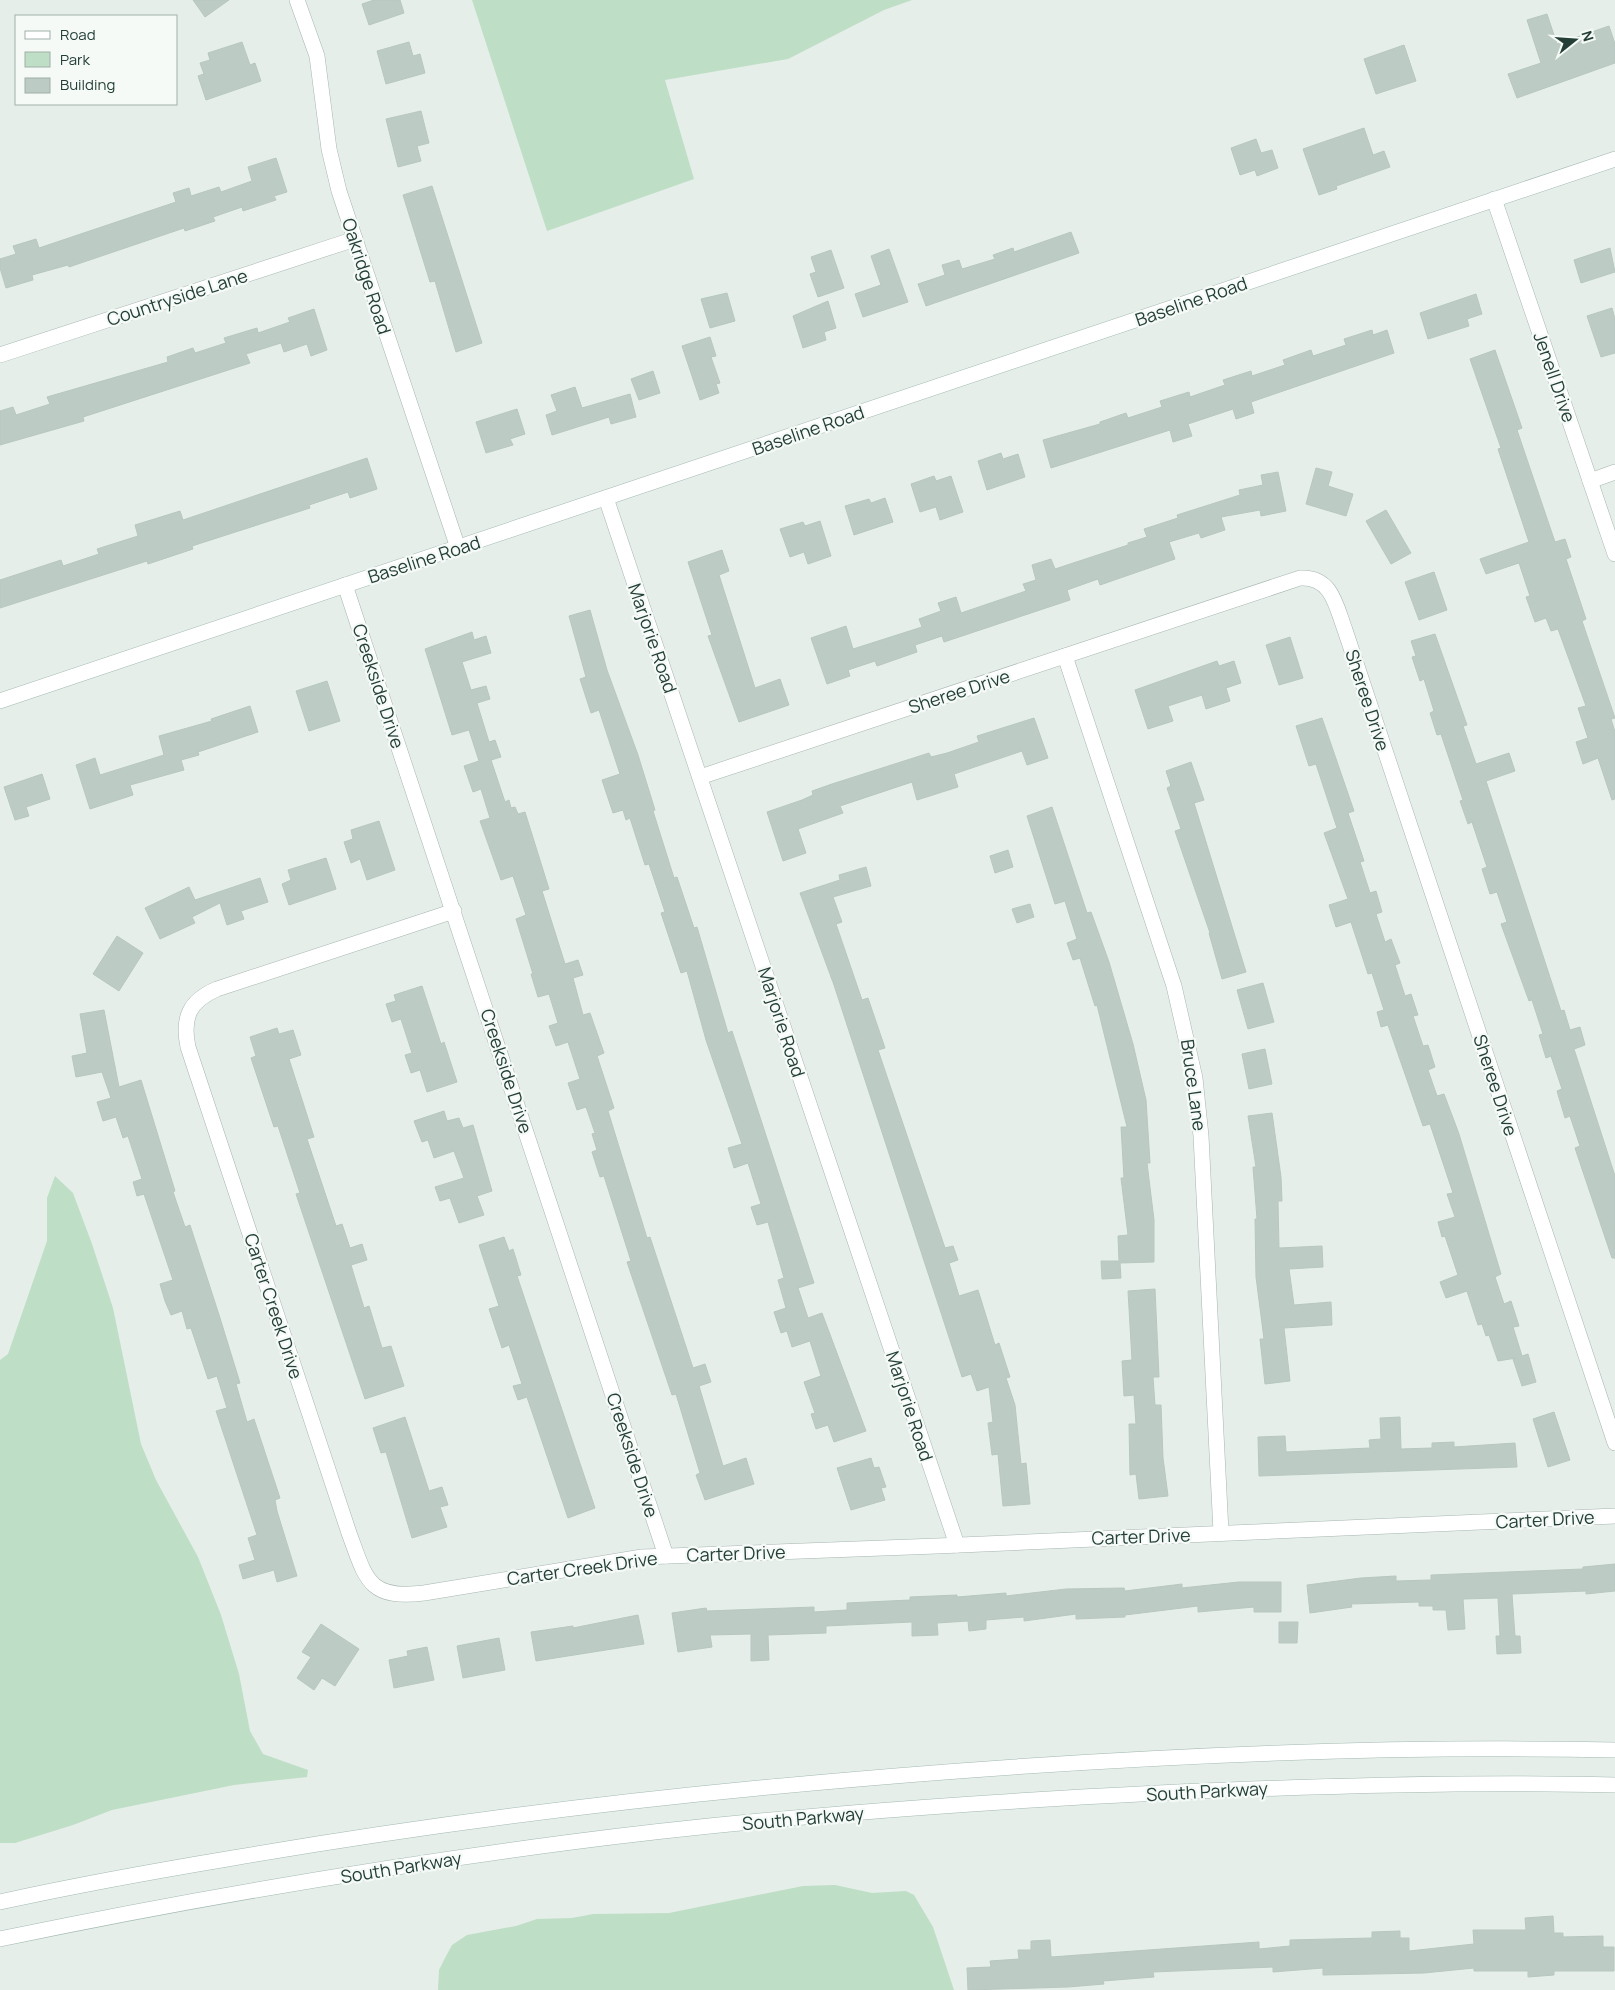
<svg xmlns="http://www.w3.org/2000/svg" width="1615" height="1990" font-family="Manrope,sans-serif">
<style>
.green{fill:#bedec6}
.building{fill:#bdcbc5;stroke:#b7c7c0}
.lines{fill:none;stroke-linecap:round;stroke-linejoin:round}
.street-casing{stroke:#a7b6b0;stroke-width:16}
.secondary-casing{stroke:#a3b9b1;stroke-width:16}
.street{stroke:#fff;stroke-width:15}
.secondary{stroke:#fff;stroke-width:15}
.labels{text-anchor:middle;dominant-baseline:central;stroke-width:4.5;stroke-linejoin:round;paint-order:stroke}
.street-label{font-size:18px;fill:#243f37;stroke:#f5faf7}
</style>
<rect width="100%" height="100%" fill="#e5eee9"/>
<g class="green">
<polygon points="472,0 912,0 884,10 788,59 665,80 694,179 547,231"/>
<polygon points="55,1176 73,1193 92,1244 113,1308 141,1444 156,1480 198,1557 221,1615 239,1674 250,1731 263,1754 308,1770 307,1777 234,1785 112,1810 73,1825 15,1843 0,1843 0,1360 8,1354 47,1241 47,1198"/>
<polygon points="835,1885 872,1893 906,1891 914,1895 933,1927 954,1990 438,1990 439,1970 445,1958 452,1945 467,1935 516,1926 537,1919 572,1918 593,1914 669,1913 803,1886"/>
</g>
<g class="building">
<polygon points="193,0 229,0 205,17"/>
<polygon points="374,0 400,0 404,13 369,25 362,4"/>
<polygon points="1547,14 1557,44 1609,26 1615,44 1615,63 1517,98 1508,74 1541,63 1527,20"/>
<polygon points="242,42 250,65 255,63 261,81 206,100 198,76 204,74 200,63 210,60 208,53"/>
<polygon points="409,42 413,56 420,54 425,73 386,84 377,51"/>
<polygon points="1404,45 1416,81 1376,94 1364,59"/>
<polygon points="421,111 429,143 417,146 421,161 398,167 386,119"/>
<polygon points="1364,128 1373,155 1384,151 1390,167 1336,186 1337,189 1319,195 1303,149"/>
<polygon points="1256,139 1261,153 1272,150 1278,168 1257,176 1255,170 1240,175 1231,148"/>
<polygon points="276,158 287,192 274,196 276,200 243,211 242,207 213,217 215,221 185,231 184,228 69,267 68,265 32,275 33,280 6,288 0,268 0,259 16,254 13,246 36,239 39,248 176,202 173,193 189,188 191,196 219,187 221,192 252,181 248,167"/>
<polygon points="432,186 482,343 456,352 435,281 430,282 403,195"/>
<polygon points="1071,232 1079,253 926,306 918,284 945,275 942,265 959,260 962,269 995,259 993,255 1013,248 1014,252"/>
<polygon points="1610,248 1615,272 1581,283 1574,260"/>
<polygon points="889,249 908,302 863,317 855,294 881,285 871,256"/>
<polygon points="831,250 844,288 818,297 810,274 816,272 811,257"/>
<polygon points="727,293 735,321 710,328 701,299"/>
<polygon points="1476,294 1482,314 1467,319 1469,326 1428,339 1420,313"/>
<polygon points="828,301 836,328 824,332 826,340 803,348 793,316"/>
<polygon points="1612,308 1615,319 1615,353 1601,357 1587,316"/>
<polygon points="314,309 327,350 311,356 307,344 284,352 281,343 246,354 250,363 83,417 84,421 0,445 0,411 13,407 16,415 50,404 47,397 168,362 167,357 193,348 195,353 226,343 224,338 257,328 258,333 290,322 288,318"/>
<polygon points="1372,330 1373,335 1387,330 1394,353 1251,402 1254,413 1236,419 1233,409 1188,424 1192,436 1173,442 1170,430 1051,468 1043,440 1100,424 1100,422 1126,413 1128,418 1162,407 1160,401 1189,392 1190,397 1225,385 1223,380 1251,371 1252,376 1285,365 1283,360 1311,350 1313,356 1346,345 1344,339"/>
<polygon points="710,337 716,356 711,357 720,383 716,384 719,393 700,400 682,346"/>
<polygon points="1495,350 1522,428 1517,430 1555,542 1565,539 1571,557 1566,559 1586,619 1582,621 1615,718 1611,719 1615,732 1615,799 1612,800 1598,758 1583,764 1576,742 1588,738 1578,708 1586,706 1558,629 1551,631 1546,618 1535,622 1526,597 1530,596 1519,563 1486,574 1480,559 1529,542 1498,449 1501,448 1470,359"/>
<polygon points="653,371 660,393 639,400 631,379"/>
<polygon points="575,387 582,408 630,394 636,417 611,424 609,417 552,435 546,415 557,411 551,395"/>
<polygon points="517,409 525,434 510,439 513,445 486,453 476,422"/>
<polygon points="1001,453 1003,459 1018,454 1025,477 987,490 978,461"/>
<polygon points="367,458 377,489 350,498 348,492 309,505 310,508 192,546 193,549 148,564 147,561 0,608 0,580 61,560 63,566 99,554 97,549 138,536 135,525 180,511 183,520"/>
<polygon points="1316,468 1332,472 1328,486 1353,494 1346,516 1306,504"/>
<polygon points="1278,472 1286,511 1261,516 1260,510 1221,517 1225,530 1201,538 1199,533 1169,542 1175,559 1100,585 1098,579 1067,590 1070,600 944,642 942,636 915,645 917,652 877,666 875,661 848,670 850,676 827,684 811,638 846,626 853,649 922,627 919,619 941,611 938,603 956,597 961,613 1026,591 1023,584 1036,580 1032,565 1051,559 1055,569 1128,545 1128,543 1147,537 1144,529 1178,518 1177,515 1240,495 1239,490 1263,485 1261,475"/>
<polygon points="934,476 936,481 951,476 963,512 940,520 936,507 920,512 911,484"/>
<polygon points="885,498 893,522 854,535 845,506 869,499 871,503"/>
<polygon points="1386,510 1411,553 1391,564 1366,521"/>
<polygon points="820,521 831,556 808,564 804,552 790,557 780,529 803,522 805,526"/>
<polygon points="722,550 729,571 719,575 755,688 780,679 789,705 739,722 708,636 712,635 688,562"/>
<polygon points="1434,572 1447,610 1419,620 1405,582"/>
<polygon points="590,610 607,670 638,755 655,810 653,811 674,878 677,877 694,928 697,927 728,1033 732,1031 814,1283 798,1288 808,1318 822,1313 866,1431 834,1442 828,1425 816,1429 811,1414 815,1413 804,1382 821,1376 810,1341 792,1347 787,1331 781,1333 774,1312 786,1308 778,1280 784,1278 768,1222 757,1225 751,1207 761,1204 748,1163 734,1168 728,1148 742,1144 706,1040 687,971 681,973 661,913 665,912 649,864 645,865 630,818 626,820 623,810 613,813 602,780 620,774 599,710 591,713 580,679 586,677 569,616"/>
<polygon points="472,632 474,640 486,636 491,653 462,662 471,690 486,686 490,699 477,703 489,742 495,740 501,757 491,760 505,802 509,800 511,808 515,807 518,814 525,812 549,889 542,891 565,964 578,960 583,975 573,978 583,1015 590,1013 604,1053 597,1056 614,1108 608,1111 647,1238 650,1237 693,1368 705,1364 711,1382 699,1386 723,1466 746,1458 754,1484 705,1500 696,1475 700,1473 676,1394 672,1395 627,1262 631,1261 604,1176 600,1177 592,1152 597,1150 592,1134 595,1133 586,1107 577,1110 568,1083 580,1079 568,1042 556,1046 549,1026 558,1023 549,994 538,997 531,974 533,974 516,919 526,915 513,876 501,880 480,821 490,818 481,789 473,792 464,766 479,761 469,730 452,735 425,649"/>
<polygon points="1435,634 1467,725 1463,726 1476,764 1509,753 1515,771 1486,781 1561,1011 1564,1010 1570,1030 1580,1027 1585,1045 1574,1049 1615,1176 1615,1258 1612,1258 1575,1148 1580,1146 1570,1116 1565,1118 1557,1091 1562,1089 1551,1056 1546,1058 1539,1035 1543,1034 1532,1000 1529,1001 1501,924 1507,922 1497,892 1490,894 1482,869 1487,867 1472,822 1468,824 1460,801 1463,800 1441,734 1437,735 1430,713 1434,711 1424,679 1420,681 1412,657 1416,656 1411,641"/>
<polygon points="1290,637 1303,678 1279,685 1266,645"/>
<polygon points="1217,661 1219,666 1234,661 1241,683 1226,688 1230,701 1206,709 1202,695 1168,706 1173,721 1148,729 1135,690"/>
<polygon points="327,681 340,721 309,731 296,691"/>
<polygon points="250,706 258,732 198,752 199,755 181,760 184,770 130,785 133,795 90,809 76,765 95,758 100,775 164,755 159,736 212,721 211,719"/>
<polygon points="1034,718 1048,758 1027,765 1022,751 954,774 958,787 917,800 912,782 840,806 843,813 798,829 806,853 783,861 767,812 802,800 813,795 812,791 832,784 929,753 931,757 947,753 979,742 977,736"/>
<polygon points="1322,718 1354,811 1348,813 1364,861 1360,862 1370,893 1376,891 1382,912 1376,914 1385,942 1391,939 1400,963 1395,965 1405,996 1411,994 1418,1015 1413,1016 1423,1046 1428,1045 1435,1067 1428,1070 1437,1096 1444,1094 1459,1134 1501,1274 1495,1277 1504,1304 1511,1301 1519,1326 1513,1327 1522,1356 1528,1354 1536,1382 1522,1386 1513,1359 1516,1358 1498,1361 1489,1335 1486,1336 1482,1324 1478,1325 1467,1291 1446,1298 1440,1282 1458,1275 1445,1236 1442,1237 1438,1222 1455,1217 1447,1194 1453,1193 1430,1124 1423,1126 1388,1025 1381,1027 1377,1012 1384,1010 1372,973 1368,974 1351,922 1336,927 1329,905 1348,899 1324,833 1337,828 1316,764 1309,766 1296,726"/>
<polygon points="1191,762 1204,800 1194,803 1246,972 1222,979 1209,933 1210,933 1175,831 1181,829 1167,788 1171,786 1166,771"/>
<polygon points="42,774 50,799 26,807 29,816 15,820 4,787"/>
<polygon points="1052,807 1087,913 1091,912 1109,962 1133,1044 1146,1100 1150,1163 1147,1163 1154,1220 1154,1262 1120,1263 1121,1278 1102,1279 1101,1261 1119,1261 1118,1236 1128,1235 1121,1178 1124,1178 1121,1127 1127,1127 1097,1005 1095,1006 1080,958 1073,960 1067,943 1077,939 1065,901 1055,904 1027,816"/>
<polygon points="379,821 395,870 367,880 360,859 351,863 344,842 353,839 351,830"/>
<polygon points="1008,850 1013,867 995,873 990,856"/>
<polygon points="326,858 336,889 289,905 282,884 291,880 288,870"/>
<polygon points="866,867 871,886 833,897 842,922 836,924 862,1000 868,998 885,1048 878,1050 945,1248 953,1246 958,1260 949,1263 959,1296 978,1290 995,1345 999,1343 1010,1377 1006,1378 1015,1405 1021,1464 1026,1463 1030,1504 1003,1506 998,1454 992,1455 988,1423 993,1422 989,1387 977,1391 971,1374 962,1377 834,985 800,893 840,880 839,875"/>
<polygon points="260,878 268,902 241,911 244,919 227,925 220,903 192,917 195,923 160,939 145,908 189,887 195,900"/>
<polygon points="1030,904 1034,917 1017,923 1012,909"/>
<polygon points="117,936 143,953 119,991 93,974"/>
<polygon points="1263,983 1274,1022 1248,1029 1237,990"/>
<polygon points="422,986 441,1044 444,1042 457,1082 427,1092 420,1070 411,1073 405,1055 412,1053 401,1019 392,1022 386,1004 396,1001 394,995"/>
<polygon points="104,1010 119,1087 141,1080 175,1191 173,1192 185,1227 190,1225 220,1318 240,1383 236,1384 247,1422 254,1419 280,1498 275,1500 277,1511 297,1576 277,1582 274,1570 243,1579 239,1565 255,1560 248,1538 257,1535 216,1411 227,1408 217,1376 208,1379 191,1328 187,1329 182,1311 171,1315 165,1301 160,1284 173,1280 144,1194 137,1196 133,1182 142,1179 128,1136 123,1138 116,1117 103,1121 97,1102 111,1098 102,1072 76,1077 72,1056 87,1053 80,1014"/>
<polygon points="277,1028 279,1034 293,1030 301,1055 289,1059 314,1137 307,1139 336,1226 342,1224 350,1248 362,1244 367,1260 351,1265 364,1308 369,1306 382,1348 391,1346 404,1386 365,1399 296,1194 300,1193 278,1126 274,1127 251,1058 256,1056 250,1037"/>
<polygon points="1265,1049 1272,1084 1249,1089 1242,1054"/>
<polygon points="444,1111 447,1121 459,1118 463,1128 473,1125 492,1191 477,1196 484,1215 459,1223 450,1198 440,1201 435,1187 464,1178 454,1151 434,1158 428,1140 422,1142 414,1121"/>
<polygon points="1272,1113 1281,1177 1282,1201 1278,1201 1279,1248 1322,1246 1323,1267 1289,1269 1294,1305 1331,1302 1332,1325 1284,1328 1290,1381 1265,1384 1260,1339 1264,1339 1256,1277 1255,1219 1257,1219 1253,1167 1256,1167 1248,1116"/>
<polygon points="504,1237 509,1251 513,1249 521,1275 517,1276 595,1508 568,1518 527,1397 518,1400 513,1386 522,1384 509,1345 502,1348 489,1309 499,1306 479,1245"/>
<polygon points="1155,1289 1159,1377 1153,1377 1155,1405 1161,1405 1163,1458 1168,1496 1139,1499 1136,1474 1130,1475 1129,1424 1136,1424 1134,1395 1124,1396 1122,1361 1132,1360 1128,1291"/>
<polygon points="1554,1412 1570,1460 1548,1467 1533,1419"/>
<polygon points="405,1417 429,1491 442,1487 448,1505 440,1507 447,1527 412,1538 386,1452 381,1453 373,1428"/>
<polygon points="1400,1417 1401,1449 1432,1448 1432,1443 1454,1442 1454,1447 1515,1443 1517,1467 1259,1476 1258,1437 1285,1436 1286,1452 1370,1448 1369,1440 1381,1439 1380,1418"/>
<polygon points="871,1458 874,1468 879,1467 886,1487 881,1488 885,1500 851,1510 837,1468"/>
<polygon points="1615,1564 1615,1591 1586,1594 1586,1591 1512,1594 1515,1636 1520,1636 1521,1653 1497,1654 1496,1636 1500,1636 1498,1598 1463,1599 1465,1629 1448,1630 1446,1610 1433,1610 1433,1606 1419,1606 1419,1602 1351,1604 1352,1607 1310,1613 1307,1585 1361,1578 1396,1576 1396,1581 1431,1580 1431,1575 1583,1569 1583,1567"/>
<polygon points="1239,1582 1281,1582 1281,1612 1254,1612 1254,1607 1198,1612 1198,1606 1125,1615 1125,1617 1076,1619 1076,1614 1024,1621 1024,1617 986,1620 986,1629 969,1631 968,1621 937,1623 938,1635 912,1636 912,1622 826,1626 826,1633 768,1635 769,1660 751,1661 751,1634 710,1635 712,1647 678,1652 672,1613 706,1608 707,1611 814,1607 814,1612 847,1610 847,1603 910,1600 910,1597 957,1595 957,1597 1006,1593 1006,1596 1066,1589 1124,1588 1125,1591 1182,1584 1182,1588"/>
<polygon points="638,1615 644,1644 536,1661 531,1632 573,1626 573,1628"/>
<polygon points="1279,1622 1298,1622 1297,1643 1279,1643"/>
<polygon points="321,1624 359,1649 335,1686 322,1678 314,1690 297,1678 311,1657 302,1652"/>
<polygon points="499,1638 505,1670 463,1678 457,1646"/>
<polygon points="427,1647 434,1680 394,1688 389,1660 408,1656 407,1651"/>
<polygon points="1553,1916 1554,1933 1563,1933 1563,1937 1603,1936 1603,1947 1614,1947 1614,1971 1554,1971 1554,1975 1528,1977 1528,1971 1474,1971 1474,1968 1424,1973 1323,1975 1323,1968 1273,1972 1273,1967 1153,1972 1154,1977 1103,1981 1104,1984 1068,1987 968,1990 967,1968 991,1967 990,1961 1019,1959 1018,1950 1031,1950 1031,1941 1050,1940 1051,1957 1259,1942 1259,1949 1290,1946 1290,1940 1372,1938 1372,1932 1400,1931 1400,1938 1409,1938 1409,1951 1474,1944 1473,1930 1526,1930 1525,1918"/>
</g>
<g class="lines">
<defs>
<g id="street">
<polyline points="297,0 317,56 329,149 339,191 458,548"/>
<polyline points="1494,199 1615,554"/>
<polyline points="0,355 355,239"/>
<polyline points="1590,481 1615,472"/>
<polyline points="606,498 957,1545"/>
<polyline points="345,585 666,1556"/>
<polyline points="1065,656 1174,986 1195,1078 1201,1136 1221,1532"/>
<path d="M700,777L1300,578C1332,576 1336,606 1345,630L1615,1443"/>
<path d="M454,911L217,989C189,1001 182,1018 188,1047L349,1533C366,1579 368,1600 424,1593L642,1557L937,1546L1615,1516"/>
</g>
<g id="secondary">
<polyline points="0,701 1615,159"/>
<path d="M0,1902C77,1885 155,1871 233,1858C407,1828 582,1805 759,1788C1043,1761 1330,1744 1615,1750"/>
<path d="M0,1939C186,1900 375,1868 564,1843C761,1817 959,1803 1158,1793C1310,1786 1463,1781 1615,1785"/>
</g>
</defs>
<use href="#street" class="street-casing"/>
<use href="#secondary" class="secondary-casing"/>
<use href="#street" class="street"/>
<use href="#secondary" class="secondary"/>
</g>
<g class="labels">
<g class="street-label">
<text transform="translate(367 276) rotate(72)">Oakridge Road</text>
<text transform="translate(177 297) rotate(-18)">Countryside Lane</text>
<text transform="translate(1191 301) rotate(-19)">Baseline Road</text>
<text transform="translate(1555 377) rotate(71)">Jenell Drive</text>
<text transform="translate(808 430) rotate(-19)">Baseline Road</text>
<text transform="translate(424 559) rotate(-18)">Baseline Road</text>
<text transform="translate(653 638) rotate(71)">Marjorie Road</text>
<text transform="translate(379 686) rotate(72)">Creekside Drive</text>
<text transform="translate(959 691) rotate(-18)">Sheree Drive</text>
<text transform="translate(1368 700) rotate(72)">Sheree Drive</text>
<text transform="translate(782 1022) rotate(72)">Marjorie Road</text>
<text transform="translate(507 1071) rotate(72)">Creekside Drive</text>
<text transform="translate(1194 1085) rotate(82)">Bruce Lane</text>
<text transform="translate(1496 1085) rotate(72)">Sheree Drive</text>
<text transform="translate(274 1306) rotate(72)">Carter Creek Drive</text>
<text transform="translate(910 1406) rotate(72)">Marjorie Road</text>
<text transform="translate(633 1455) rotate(72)">Creekside Drive</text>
<text transform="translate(1545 1519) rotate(-3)">Carter Drive</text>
<text transform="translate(1141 1536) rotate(-2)">Carter Drive</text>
<text transform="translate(736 1553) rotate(-2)">Carter Drive</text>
<text transform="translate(582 1568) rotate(-8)">Carter Creek Drive</text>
<text transform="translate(1207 1791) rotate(-3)">South Parkway</text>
<text transform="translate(803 1818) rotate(-5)">South Parkway</text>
<text transform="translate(401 1867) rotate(-9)">South Parkway</text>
</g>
</g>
<rect x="15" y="15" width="162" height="90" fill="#f5faf7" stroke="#a1afaa"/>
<rect x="25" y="31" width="25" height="8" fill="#ffffff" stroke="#a1afaa"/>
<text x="60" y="40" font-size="15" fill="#243f37">Road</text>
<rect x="25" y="52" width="25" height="15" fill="#bedec6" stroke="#a1afaa"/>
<text x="60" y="65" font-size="15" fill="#243f37">Park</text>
<rect x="25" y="78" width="25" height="15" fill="#bdcbc5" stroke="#a1afaa"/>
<text x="60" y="90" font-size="15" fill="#243f37">Building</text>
<g transform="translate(1575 40) rotate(73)" stroke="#f5faf7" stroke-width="4" paint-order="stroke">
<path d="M0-4L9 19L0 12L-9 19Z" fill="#243f37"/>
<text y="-8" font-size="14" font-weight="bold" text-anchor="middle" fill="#243f37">N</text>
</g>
</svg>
